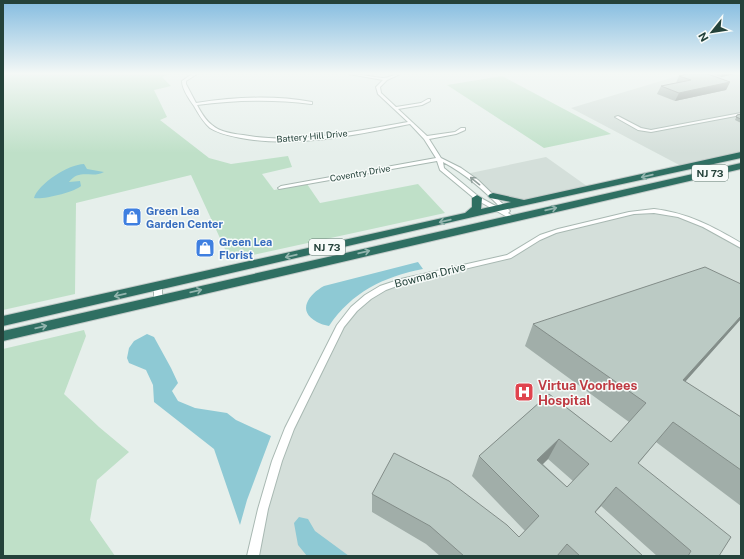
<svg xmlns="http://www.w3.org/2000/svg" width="744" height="559" font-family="'Public Sans',sans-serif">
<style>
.built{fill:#d4dfda}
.green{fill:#bfe0c8}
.water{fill:#8ec9d4}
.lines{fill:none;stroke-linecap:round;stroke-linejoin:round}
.street-casing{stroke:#a8b8b2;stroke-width:2}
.highway-casing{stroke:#c2cac8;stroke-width:2}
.street{fill:#fff;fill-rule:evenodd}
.highway{fill:#2f6f62;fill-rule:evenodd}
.wall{fill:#a1aea9;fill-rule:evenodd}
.shaded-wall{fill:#838d89}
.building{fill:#bbcac4;stroke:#838d89;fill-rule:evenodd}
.oneway{stroke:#93b5ae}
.oneway2{stroke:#92a09c}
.labels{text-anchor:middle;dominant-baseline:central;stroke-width:3;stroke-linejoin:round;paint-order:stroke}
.far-street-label{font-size:9px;fill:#24423a;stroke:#f7fbf9}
.shield{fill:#f7fbf9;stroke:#637a73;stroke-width:1}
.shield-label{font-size:10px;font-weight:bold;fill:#24423a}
.shop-label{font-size:11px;font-weight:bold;fill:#366cbe;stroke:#f7fbf9;text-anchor:start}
.street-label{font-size:11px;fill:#24423a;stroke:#f7fbf9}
.near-health-label{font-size:13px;font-weight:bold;fill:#be3a42;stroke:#f7fbf9;text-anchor:start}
</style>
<rect width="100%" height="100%" fill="#e6efeb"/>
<g class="built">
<polygon points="679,74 741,74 741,155 685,168 571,108 681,75"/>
<polygon points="546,157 591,189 531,201 493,196 466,174"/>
<polygon points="641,211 685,216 741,246 741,556 253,556 277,461 341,325 383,288 509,257 549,233"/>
</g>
<g class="green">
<polygon points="3,74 170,74 162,77 171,86 154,90 167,117 160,120 209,158 231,164 288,156 292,167 262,174 274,190 307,184 320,203 418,184 445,213 230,260 191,175 76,203 75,294 3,310"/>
<polygon points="502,76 611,134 544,148 447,85"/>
<polygon points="84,330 86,336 64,394 99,427 129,452 97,480 90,520 115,556 3,556 3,349"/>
</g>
<g class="water">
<path d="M84,164L87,169L104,172C92,179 80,168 69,182L80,181L81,186C75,192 42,200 34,198C38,184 69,164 84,164Z"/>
<path d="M418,262L423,269C383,277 352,292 329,326C325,325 320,324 317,322C296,311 309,294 324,286Z"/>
<polygon points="147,334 154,337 171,368 178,383 172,391 178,401 195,408 227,413 236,420 271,436 247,500 240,525 214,449 154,402 153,385 146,370 129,363 127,358 129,348 134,341"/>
<polygon points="299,517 308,519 315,531 349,556 307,556 298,545 294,523"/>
</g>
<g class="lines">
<defs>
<g id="street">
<path d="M192,74H197L186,81V84L196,103C234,97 274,95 312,102V104H311C273,99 235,100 197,105C201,112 205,120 212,125C220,132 233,134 243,135C298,145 354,131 408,122L378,94L376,87L383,80L349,74C361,74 372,77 383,78C389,78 394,74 400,74L387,80L380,87L381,93L396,107L421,103L428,99H430V101L422,105L398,109L427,136L455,132L461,128H465V130L456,134L429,139L441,158L461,168L478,180L509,210L510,211L508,213L516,218L515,219H511L475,199L440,170L437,161L279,189L278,188L281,186L436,158L424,139L410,124C355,135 297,148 241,138C231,136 219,134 210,128C203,122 198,113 194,106C189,99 182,89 182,81ZM443,162C466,174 485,191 503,210L479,197L444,168Z"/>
<polygon points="741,113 741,115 651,132 638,130 615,117 618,116 641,128 651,130"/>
<path d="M654,209C688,213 712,226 741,243V248L703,227L678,217L654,213L634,214L556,233L540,240L511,258L405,283L386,290L371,299L357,311L344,327L294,429L282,461L268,509L259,556H247L258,509L272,461L285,428L337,325L351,307L365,295L380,286L401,279L507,255L540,235L558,229L629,212Z"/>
<polygon points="155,284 158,284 162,286 162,300 158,303 154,300 154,286"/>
</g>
<g id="highway">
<polygon points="741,152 741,158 503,210 3,326 3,316 465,213 472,207 472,198 477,195 482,198 481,209 511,202 490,198 488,196 490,194 493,193 524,200"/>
<polygon points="741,163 741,169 3,341 3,331"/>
</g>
</defs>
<use href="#street" class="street-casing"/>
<use href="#highway" class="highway-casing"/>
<use href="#street" class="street"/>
<use href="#highway" class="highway"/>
</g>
<g class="wall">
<polygon points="712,74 735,74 721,77"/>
<polygon points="679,76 730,82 726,90 675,101 657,94 661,86 676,83"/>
<polygon points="741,114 741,123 735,120 737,115"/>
<path d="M741,284V319L685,382L741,417V506L656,442L638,464L719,556H657L601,506L595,512L643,556H440L426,544L372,512V494L519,537L525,531L472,476L479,456L549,394L611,442L629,422L525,346L533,324ZM548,459L573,481L567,487L543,464Z"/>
</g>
<g class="shaded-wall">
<polygon points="722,74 735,74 721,77"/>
<polygon points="730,82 726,90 675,101 679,93"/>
<polygon points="741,316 741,319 667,402 683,380"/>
<polygon points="559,439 548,459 527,479 537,460"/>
<polygon points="616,487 601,506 580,530 595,512"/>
</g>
<g class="building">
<polygon points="686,74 708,74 730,82 679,93 661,86 691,80 679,76"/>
<polygon points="741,114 741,119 736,117 737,115"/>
<path d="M705,267L741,284V316L683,380L741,417V470L673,422L638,463L731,537L719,556H688L691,551L616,487L595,512L643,556H580L567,544L557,556H464L430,526L372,494L394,453L449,481L507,525L519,537L539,516L479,456L549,394L611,442L646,403L533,324ZM559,439L589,464L567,487L537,460Z"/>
</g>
<defs><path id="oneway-shaft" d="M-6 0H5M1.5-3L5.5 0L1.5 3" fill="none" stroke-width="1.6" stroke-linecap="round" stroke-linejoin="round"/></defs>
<g class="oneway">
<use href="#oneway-shaft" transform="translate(647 176) rotate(167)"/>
<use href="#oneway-shaft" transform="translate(551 209) rotate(-13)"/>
<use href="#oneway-shaft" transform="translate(445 221) rotate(167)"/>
<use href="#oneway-shaft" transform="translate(364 252) rotate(-13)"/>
<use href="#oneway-shaft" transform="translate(291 256) rotate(167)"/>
<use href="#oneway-shaft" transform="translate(196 291) rotate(-13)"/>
<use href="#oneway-shaft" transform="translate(120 295) rotate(167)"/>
<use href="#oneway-shaft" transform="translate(41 327) rotate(-13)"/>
</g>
<use class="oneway2" href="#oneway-shaft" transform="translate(475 181) rotate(-141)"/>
<linearGradient id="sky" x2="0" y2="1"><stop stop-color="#84bce0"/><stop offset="0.48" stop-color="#f4f8f6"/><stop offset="1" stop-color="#f4f8f6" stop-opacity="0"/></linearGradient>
<rect width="744" height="153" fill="url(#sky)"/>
<defs>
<symbol id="shop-square" viewBox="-11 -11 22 22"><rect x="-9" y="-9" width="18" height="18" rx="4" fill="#3f7fe0" stroke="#f7fbf9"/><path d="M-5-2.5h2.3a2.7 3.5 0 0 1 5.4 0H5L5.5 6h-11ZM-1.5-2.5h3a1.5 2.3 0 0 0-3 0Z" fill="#fff"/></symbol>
<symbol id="hospital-square" viewBox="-11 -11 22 22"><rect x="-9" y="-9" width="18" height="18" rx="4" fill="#e0444e" stroke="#f7fbf9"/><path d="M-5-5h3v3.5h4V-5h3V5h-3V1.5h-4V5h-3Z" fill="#fff"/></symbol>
</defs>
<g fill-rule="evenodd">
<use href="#shop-square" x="121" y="206" width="22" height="22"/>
<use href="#shop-square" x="194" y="237" width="22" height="22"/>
<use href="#hospital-square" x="513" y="381" width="22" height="22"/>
</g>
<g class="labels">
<g class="far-street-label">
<text transform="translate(312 136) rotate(-5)">Battery Hill Drive</text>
<text transform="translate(360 173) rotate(-10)">Coventry Drive</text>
</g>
<g class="shield">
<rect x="692" y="165" width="36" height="16" rx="3"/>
<rect x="309" y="239" width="36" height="16" rx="3"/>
</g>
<g class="shield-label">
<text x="710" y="173">NJ 73</text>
<text x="327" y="247">NJ 73</text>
</g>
<g class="shop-label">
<text x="146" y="211">Green Lea<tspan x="146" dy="13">Garden Center</tspan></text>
<text x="219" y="242">Green Lea<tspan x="219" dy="13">Florist</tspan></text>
</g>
<g class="street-label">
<text transform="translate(430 275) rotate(-14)">Bowman Drive</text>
</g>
<g class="near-health-label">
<text x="538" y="385">Virtua Voorhees<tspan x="538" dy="15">Hospital</tspan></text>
</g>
</g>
<rect width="744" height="559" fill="none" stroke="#24423a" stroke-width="8"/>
<g transform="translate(712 32) rotate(240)" stroke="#f7fbf9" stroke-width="3" paint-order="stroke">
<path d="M0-3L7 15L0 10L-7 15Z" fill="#24423a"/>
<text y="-6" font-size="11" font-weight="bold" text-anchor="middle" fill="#24423a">N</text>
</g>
</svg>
